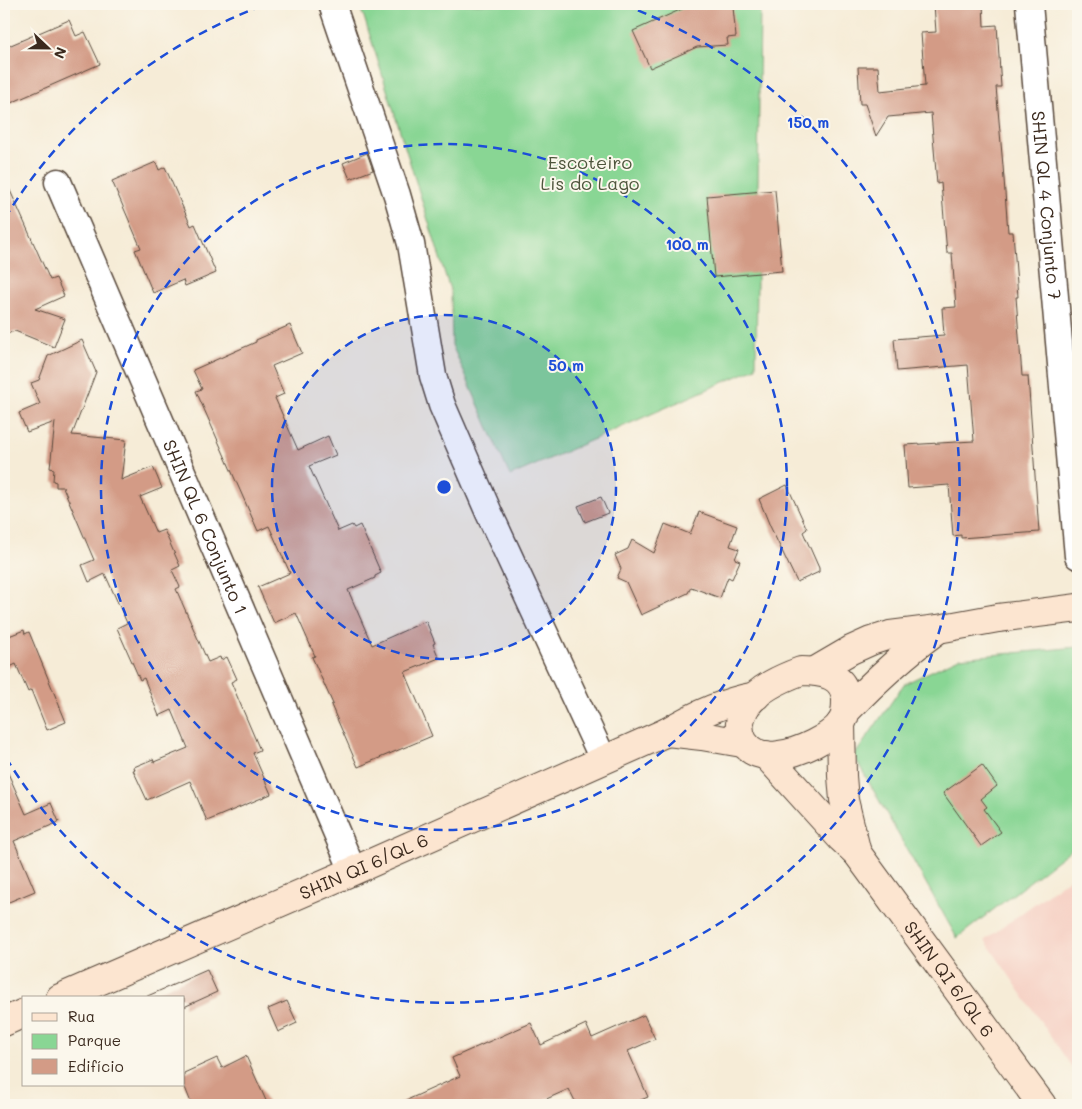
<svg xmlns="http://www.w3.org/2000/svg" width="1082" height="1109" font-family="Mali,sans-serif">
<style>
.built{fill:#f6d1c5}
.green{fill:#89d694;stroke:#628059}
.building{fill:#d39b86}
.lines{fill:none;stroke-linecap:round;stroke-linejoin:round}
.street-casing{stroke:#57473a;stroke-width:29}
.secondary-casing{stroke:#57473a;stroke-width:30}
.street{stroke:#fff;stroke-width:26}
.secondary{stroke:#fce5d0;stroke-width:28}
.ring{fill:none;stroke:#1d4ed8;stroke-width:2.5;stroke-dasharray:9 6}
.labels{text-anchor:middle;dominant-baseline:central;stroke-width:4;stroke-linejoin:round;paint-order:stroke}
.park-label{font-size:18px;fill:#4e553c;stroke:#fbf7ec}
.street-label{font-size:18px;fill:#3b2a1e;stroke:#fbf7ec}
.centre{fill:#1d4ed8;stroke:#fbf7ec;stroke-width:2.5}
.ring-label{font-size:15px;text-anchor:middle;font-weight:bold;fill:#1d4ed8;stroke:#fbf7ec;stroke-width:4;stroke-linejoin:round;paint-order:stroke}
</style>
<rect width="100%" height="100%" fill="#fbf7ec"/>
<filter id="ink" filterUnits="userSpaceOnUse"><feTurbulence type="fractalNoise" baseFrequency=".02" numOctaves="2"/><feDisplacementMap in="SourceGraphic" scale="10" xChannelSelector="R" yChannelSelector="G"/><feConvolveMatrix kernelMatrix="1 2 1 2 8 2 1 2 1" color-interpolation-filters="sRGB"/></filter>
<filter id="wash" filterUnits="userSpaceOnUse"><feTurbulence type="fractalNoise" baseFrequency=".0096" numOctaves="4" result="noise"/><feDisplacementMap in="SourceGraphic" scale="20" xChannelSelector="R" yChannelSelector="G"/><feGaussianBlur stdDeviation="1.12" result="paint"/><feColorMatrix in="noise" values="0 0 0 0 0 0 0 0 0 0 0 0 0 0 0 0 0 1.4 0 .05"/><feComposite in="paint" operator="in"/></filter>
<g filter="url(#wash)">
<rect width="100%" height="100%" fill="#f6ecd7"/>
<polygon class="built" points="1078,872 1078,1076 985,940"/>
<g class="green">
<polygon points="358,4 760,4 756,368 510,476 452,345 451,293 364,17"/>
<polygon points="1078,647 1078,844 957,938 854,756 904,684 959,658"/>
</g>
<g id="blocks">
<g class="building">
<polygon points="693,4 725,4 725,7 733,7 736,37 727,38 728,45 697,47 650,68 633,31"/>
<polygon points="934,4 983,4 984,26 997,25 1001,87 996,87 1003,166 1008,232 1013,232 1018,297 1016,297 1022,376 1028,376 1039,532 961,538 961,535 953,536 949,485 908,488 905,445 974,441 968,365 897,371 894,339 944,335 942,308 956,307 952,253 947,253 941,183 937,184 931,113 888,117 876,136 865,104 860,104 858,67 878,67 880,91 925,86 921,33 936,32"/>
<polygon points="69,20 76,36 85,32 100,64 4,106 4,48"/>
<polygon points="367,153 373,170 350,179 343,163"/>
<polygon points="156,162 159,170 165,167 191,226 195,224 216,273 185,286 183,280 153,293 135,250 141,248 112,181"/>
<polygon points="4,177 50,280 56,278 64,296 35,309 65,319 54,347 15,331 4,335"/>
<polygon points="775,190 782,271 714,277 707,196"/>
<polygon points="290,325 302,353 272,366 284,394 275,398 298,450 328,436 336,455 309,466 338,531 352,525 354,528 360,525 381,573 375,576 375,578 348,590 372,645 426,621 435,643 433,644 439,658 405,672 432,736 358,767 331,705 333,704 312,657 315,656 296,613 274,623 258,587 290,573 269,526 258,531 196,391 202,389 193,370 256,342 256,340"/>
<polygon points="82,340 96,372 72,435 126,440 121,480 153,467 162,488 140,497 156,533 164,530 180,566 172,570 180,587 176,589 208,662 220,657 221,660 227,657 237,679 231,682 260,750 253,753 271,794 207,821 190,781 147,800 133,770 135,770 134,767 153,759 154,762 188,748 172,710 159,716 144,678 140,680 117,628 127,623 105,574 89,582 82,565 94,560 63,487 56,487 56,482 53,481 54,469 50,468 55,422 27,432 19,413 40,404 31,383 39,380 48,356"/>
<polygon points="787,485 807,529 803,532 819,568 819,572 797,582 770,526 759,499"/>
<polygon points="601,497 608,513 585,522 578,506"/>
<polygon points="699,512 737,526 730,546 739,549 735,559 740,561 732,579 728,577 720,598 691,587 688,593 641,615 626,582 617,578 621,569 615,555 628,549 632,540 654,553 665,524 690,534"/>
<polygon points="24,630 25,634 29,632 66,722 47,730 31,690 28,692 16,664 4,670 4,638"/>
<polygon points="4,764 26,814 51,803 59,822 14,841 35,891 4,904"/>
<polygon points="982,765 997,786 981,799 987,807 984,809 1001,832 981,846 943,793"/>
<polygon points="207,970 217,992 184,1007 184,998 143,998"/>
<polygon points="287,1001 297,1023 278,1032 268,1009"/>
<polygon points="644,1015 655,1039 628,1051 648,1097 629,1105 577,1105 569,1089 533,1105 396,1105 460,1076 452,1058 531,1023 541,1045 586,1024 592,1038"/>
<polygon points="246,1056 268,1105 192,1105 184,1085 184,1073 217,1058 222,1068"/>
</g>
</g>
</g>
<g filter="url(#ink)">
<use href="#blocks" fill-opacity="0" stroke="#57473a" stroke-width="1"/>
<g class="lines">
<defs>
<g id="street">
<polyline points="332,4 397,195 411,244 433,376 442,405 489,513 603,759"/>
<path id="s1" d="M1029,4L1078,556"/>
<path id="s2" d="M58,182L353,871"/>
</g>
<g id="secondary">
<path d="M801,671C822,671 845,675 846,700C846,708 846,715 842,722C831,738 798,753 779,755C746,760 729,733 747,705C759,688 782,678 801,671Z"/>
<polyline points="815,671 851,650 871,641 890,635 938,629 998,618 1078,608"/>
<path d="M847,710C875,681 904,654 937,630"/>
<polyline points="841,723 842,776 844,800 857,853"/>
<polyline points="667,732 702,736 742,743"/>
<path id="s3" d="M766,755L841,838L857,853L1042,1105"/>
<path id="s4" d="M60,998L353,871L667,732C695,715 723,702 756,696"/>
<polyline points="4,1022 24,1013"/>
</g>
</defs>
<use href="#street" class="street-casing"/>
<use href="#secondary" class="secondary-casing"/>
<use href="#street" class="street"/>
<use href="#secondary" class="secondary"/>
</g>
</g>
<circle cx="444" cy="487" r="172" fill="#1d4ed8" fill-opacity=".12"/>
<g class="ring">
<circle cx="444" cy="487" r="172"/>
<circle cx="444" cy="487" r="343"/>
<path d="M5 218A515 515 0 0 1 264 5M624 5A515 515 0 1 1 5 756"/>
</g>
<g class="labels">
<g class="park-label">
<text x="590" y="162">Escoteiro<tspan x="590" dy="21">Lis do Lago</tspan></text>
</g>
<g class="street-label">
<text stroke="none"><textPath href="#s1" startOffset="202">SHIN QL 4 Conjunto 7</textPath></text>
<text stroke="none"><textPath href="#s2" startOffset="375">SHIN QL 6 Conjunto 1</textPath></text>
<text stroke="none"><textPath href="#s4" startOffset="331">SHIN QI 6/QL 6</textPath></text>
<text stroke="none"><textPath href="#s3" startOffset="290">SHIN QI 6/QL 6</textPath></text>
</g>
</g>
<circle cx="444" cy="487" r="8" class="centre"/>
<g class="ring-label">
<text x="808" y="128">150 m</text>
<text x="687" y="250">100 m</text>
<text x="566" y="371">50 m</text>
</g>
<rect width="1082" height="1109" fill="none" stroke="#fbf7ec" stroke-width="20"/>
<rect x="22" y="996" width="162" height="90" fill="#fbf7ec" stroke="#aea59a"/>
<rect x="32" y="1013" width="25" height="8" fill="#fce5d0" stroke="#aea59a"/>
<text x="68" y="1022" font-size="15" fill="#3b2a1e">Rua</text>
<rect x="32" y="1034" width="25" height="15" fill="#89d694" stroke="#aea59a"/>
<text x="68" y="1046" font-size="15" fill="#3b2a1e">Parque</text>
<rect x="32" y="1059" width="25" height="15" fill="#d39b86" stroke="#aea59a"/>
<text x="68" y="1072" font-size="15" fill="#3b2a1e">Edifício</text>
<g transform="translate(48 48) rotate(112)" stroke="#fbf7ec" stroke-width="4" paint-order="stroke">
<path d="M0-4L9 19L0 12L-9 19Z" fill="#3b2a1e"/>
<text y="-8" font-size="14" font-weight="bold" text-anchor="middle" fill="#3b2a1e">N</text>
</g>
</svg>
